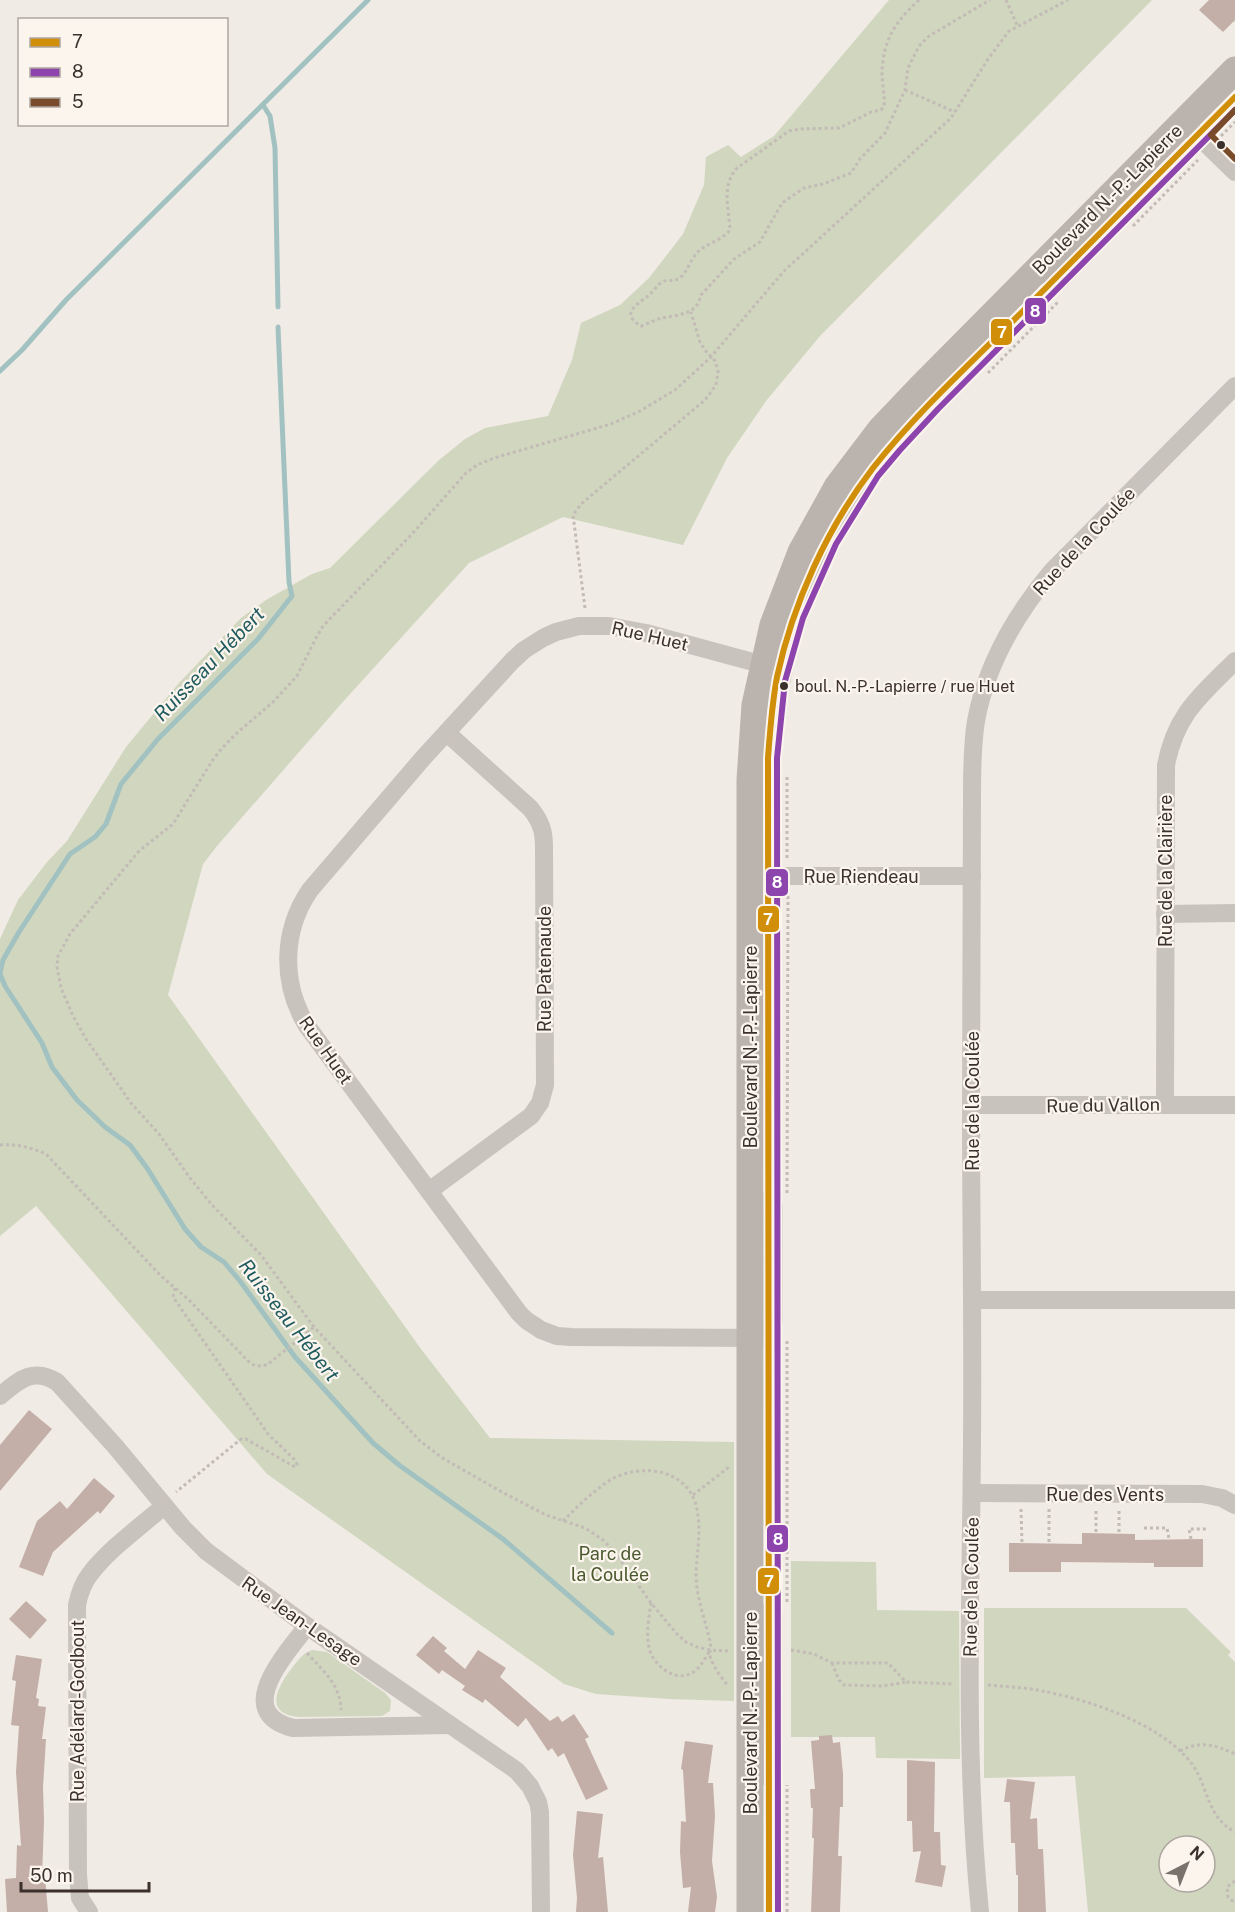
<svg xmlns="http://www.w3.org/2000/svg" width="1235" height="1912" font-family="'Public Sans',sans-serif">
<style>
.park{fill:#d1d6bf;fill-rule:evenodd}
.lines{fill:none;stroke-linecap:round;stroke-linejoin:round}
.stream{stroke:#a1c2c1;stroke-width:5}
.building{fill:#c3afa7}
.path{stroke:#c2bbb6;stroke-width:3;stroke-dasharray:3 3;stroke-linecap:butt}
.street{stroke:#c9c3be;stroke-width:18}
.secondary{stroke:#bab3ae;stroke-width:27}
.bus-1-casing{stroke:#fbf5ee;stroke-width:10}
.bus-2-casing{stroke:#fbf5ee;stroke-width:10}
.bus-3-casing{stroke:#fbf5ee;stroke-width:10}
.bus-1{stroke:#d18e09;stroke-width:6}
.bus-2{stroke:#8e44ad;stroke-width:6}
.bus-3{stroke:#7a4b2a;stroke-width:6}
.bus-dot{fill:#3b302b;stroke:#fbf5ee;stroke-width:2}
.labels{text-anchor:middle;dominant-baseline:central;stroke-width:4.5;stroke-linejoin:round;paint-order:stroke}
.bus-label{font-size:16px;fill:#3b302b;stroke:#fbf5ee;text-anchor:start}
.street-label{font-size:18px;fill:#3b302b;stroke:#fbf5ee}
.park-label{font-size:18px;fill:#4a5a2e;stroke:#fbf5ee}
.water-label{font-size:20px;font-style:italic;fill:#1f5a5e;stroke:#fbf5ee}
.line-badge{stroke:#fbf5ee;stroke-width:2}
.badge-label{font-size:16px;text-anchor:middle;font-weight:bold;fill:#fff}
</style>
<rect width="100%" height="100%" fill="#f0ebe5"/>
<g class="park">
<polygon points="889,0 1152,0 820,336 766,401 727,458 683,545 563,517 469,563 341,704 217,846 203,864 168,995 421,1349 490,1438 734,1442 734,1701 669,1699 596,1694 564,1684 267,1474 36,1206 0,1236 0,939 18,900 47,862 67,841 126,747 179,683 241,618 266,600 312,574 330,568 438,461 465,439 485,428 548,416 572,360 581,323 620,305 649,278 683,234 704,185 706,157 728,145 741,157 774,136"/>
<polygon points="791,1561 876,1562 877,1610 959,1611 960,1759 876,1758 875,1737 791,1737"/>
<path d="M984,1608H1186L1231,1652L1228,1655L1235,1662V1912H1088L1075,1776L984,1778ZM1169,1846H1205V1882H1169Z"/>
<path d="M312,1650L327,1652L385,1693L391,1700L390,1711L382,1716L299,1717C266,1714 275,1691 289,1672C296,1663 301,1654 312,1650Z"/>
</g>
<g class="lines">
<g class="stream">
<polyline points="263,105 270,116 275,148 278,307"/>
<polyline points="0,371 22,350 66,300 368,0"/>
<polyline points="0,973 3,960 19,932 70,854 95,837 106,824 121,784 158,739 258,639 292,596 289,582 278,327"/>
<polyline points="0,974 5,986 42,1043 52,1067 77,1100 105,1127 130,1145 147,1168 185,1229 201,1247 224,1262 240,1281 295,1357 373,1443 399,1465 503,1539 612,1633"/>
</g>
</g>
<g class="building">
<polygon points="1209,0 1235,0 1235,20 1223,32 1199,10"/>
<polygon points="29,1410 52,1429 0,1491 0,1445"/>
<polygon points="94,1478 115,1496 100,1514 98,1511 53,1552 43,1576 19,1567 37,1521 60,1501 67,1509"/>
<polygon points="1082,1533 1135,1534 1135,1540 1203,1539 1203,1567 1154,1567 1154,1563 1061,1562 1061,1572 1009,1572 1009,1543 1082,1544"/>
<polygon points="26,1601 47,1620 30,1639 9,1619"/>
<polygon points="433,1636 447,1648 444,1651 465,1669 478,1650 506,1668 500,1677 550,1721 558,1716 562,1722 574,1714 589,1737 585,1739 608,1789 586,1800 564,1753 558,1757 552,1748 548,1751 526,1718 518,1727 485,1699 483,1703 462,1690 465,1686 442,1670 439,1674 416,1655"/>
<polygon points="16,1655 42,1659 36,1698 39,1699 38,1706 46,1707 42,1739 46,1739 43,1787 44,1821 42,1877 45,1877 48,1912 7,1912 5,1879 16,1878 17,1845 21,1846 16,1772 19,1726 11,1725 16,1681 12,1680"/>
<polygon points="832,1735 833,1743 840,1742 843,1774 843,1807 840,1807 838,1856 842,1856 840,1912 811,1912 814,1838 812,1838 813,1808 811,1808 810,1789 815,1789 811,1741 819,1740 819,1736"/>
<polygon points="685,1741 713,1745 708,1783 713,1783 715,1816 712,1861 717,1897 715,1912 688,1912 691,1887 683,1888 680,1852 681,1821 686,1822 683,1770 681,1769"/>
<polygon points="907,1760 935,1762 934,1832 940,1832 941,1865 946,1866 942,1887 915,1882 921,1851 913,1852 912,1821 907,1821"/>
<polygon points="1007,1779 1035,1782 1030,1819 1037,1818 1038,1849 1043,1849 1046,1912 1018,1912 1018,1875 1016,1875 1015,1843 1011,1843 1010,1802 1004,1802"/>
<polygon points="577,1811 603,1814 598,1858 603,1857 608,1912 576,1912 577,1898 573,1855"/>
</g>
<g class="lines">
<g class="path">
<path d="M919,0C895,22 883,40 882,73C882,84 885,95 884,106L881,110L871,112L839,128L799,129L789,131L737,168C721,186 729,208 730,230C720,242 704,244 696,254C690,261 687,272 680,278C674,282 667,279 662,282C657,285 653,292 648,296C636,305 620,314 641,326L661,318L679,315L691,311L698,304L701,295L734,259L760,242L782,203L804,188L823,184L851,173L860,159L885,133L905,90L908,68L919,46L929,36L990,0"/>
<polyline points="1006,0 1017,25"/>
<polyline points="1234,20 1235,21"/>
<polyline points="905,90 955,112"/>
<polyline points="1221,136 1235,122"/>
<polyline points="1133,226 1198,160"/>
<polyline points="988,373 1059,301"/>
<polyline points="585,608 573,515 581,504 705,400 716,385 718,371 715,361 704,349 700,342 691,312"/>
<polyline points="787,777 787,860"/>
<path d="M0,1145C17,1144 30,1147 46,1154L161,1276L189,1300L251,1364L257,1366L267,1365L314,1327"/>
<polyline points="787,1193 788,894"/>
<polyline points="175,1288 173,1297 268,1434 296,1461 297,1465 295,1467 246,1439 241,1439 176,1492"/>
<polyline points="787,1341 787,1604"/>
<polyline points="693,1495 729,1467"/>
<polyline points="1021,1509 1022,1543"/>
<polyline points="1049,1509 1049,1543"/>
<polyline points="1096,1511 1096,1534"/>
<polyline points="1119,1511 1119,1534"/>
<path d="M563,1521C578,1506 594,1490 612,1479C642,1463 686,1469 696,1505C702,1528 697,1550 696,1574C696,1597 705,1619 710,1641C712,1647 708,1653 711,1659C714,1668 722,1678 728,1686"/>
<polyline points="1144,1528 1167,1528 1169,1539"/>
<polyline points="1191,1539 1189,1529 1208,1529"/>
<path d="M651,1603C649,1618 645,1636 650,1651C656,1668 678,1684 695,1671C701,1666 705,1659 709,1652"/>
<polyline points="791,1650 814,1654 832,1663 888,1663 906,1682 954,1684"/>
<polyline points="728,1651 710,1650 697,1647 686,1642 677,1634 651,1603 615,1552 603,1540 585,1528 546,1515 502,1492 444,1459 420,1441 314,1327 261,1255 212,1205 190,1178 159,1134 131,1103 86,1039 73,1016 61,988 57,967 58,956 70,934 139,851 173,824 212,761 222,748 237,733 273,702 297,676 316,638 323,626 412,534 466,473 477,465 494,458 611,424 640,411 675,390 710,358 784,271 951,118 988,59 1009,31 1068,0"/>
<path d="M307,1653C324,1672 340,1684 341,1710"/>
<polyline points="832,1663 839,1680 844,1685 883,1686 906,1682"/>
<path d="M988,1685C1006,1687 1025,1687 1042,1691C1090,1700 1162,1724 1192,1764C1209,1788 1206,1816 1235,1832"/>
<path d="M1180,1751C1201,1740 1215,1745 1235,1754"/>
<polyline points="1235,1881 1227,1887 1228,1897 1235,1903"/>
<polyline points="787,1912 787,1785"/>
</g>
<g class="street">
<polyline points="1184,122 1235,172"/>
<polyline points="750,876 972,876"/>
<polyline points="1165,914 1235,913"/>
<path d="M1165,1104L1166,765C1176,714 1200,696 1235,661"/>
<polyline points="971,1105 1235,1105"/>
<path d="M429,1191L531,1116L540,1103L545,1085L544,846C544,830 540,820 530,808L447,733"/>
<polyline points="973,1300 1235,1300"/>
<path d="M769,1338L571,1337L557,1336L541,1330L526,1320L519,1313L307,1026C281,983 282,931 310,890L424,757L512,661L524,650L543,638L556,632L579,626H609L646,633L775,668"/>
<path d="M0,1396C19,1380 33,1367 57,1382L115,1446L183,1528L206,1551L307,1626L517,1771L530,1786L538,1802L540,1812L541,1912"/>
<polyline points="972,1493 1202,1494 1222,1498 1235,1505"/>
<path d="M307,1626C287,1653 231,1712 293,1728L450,1725"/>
<path d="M89,1912L80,1898L78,1875L77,1605C79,1595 83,1583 90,1574C109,1549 140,1527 164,1506"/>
<path d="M980,1912C964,1755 971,1598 972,1441C973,1328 971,1216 971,1104C971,1001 972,898 972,795C972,771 972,746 976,721C986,665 1016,614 1052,571L1235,386"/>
</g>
<g class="secondary">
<polyline points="1055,279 1112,221"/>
<path d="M768,765C768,663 811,548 873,468C901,432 934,401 966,368"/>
<polyline points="769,1320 769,1205"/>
<polyline points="769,1773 769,1616"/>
<polyline points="750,1912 750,780 755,705 773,625 801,552 837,487 881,429 920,388 1235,70"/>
</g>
<defs>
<path id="bus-1" d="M769,1912L768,758C770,731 772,703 777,677C793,603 827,528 873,468C918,411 973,361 1024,310C1094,239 1165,168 1235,97"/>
<polyline id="bus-2" points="778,1912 777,758 785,681 803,618 836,544 878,476 900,450 938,409 1235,110"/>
<polyline id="bus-3" points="1235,110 1211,135 1235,159"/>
</defs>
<use href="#bus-1" class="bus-1-casing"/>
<use href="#bus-2" class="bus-2-casing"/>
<use href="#bus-3" class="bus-3-casing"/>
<use href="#bus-1" class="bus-1"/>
<use href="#bus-2" class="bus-2"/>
<use href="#bus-3" class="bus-3"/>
</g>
<g class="bus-dot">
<circle cx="1221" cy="145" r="5"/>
<circle cx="784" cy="686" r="5"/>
</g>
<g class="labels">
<g class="bus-label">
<text x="795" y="686">boul. N.-P.-Lapierre / rue Huet</text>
</g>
<g class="street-label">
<text transform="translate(1107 199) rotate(-45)">Boulevard N.-P.-Lapierre</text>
<text transform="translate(1084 541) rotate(-47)">Rue de la Coulée</text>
<text transform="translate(650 636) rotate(13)">Rue Huet</text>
<text transform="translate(1165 871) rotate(-90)">Rue de la Clairière</text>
<text x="861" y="876">Rue Riendeau</text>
<text transform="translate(544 969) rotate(-90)">Rue Patenaude</text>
<text transform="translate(750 1047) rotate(-90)">Boulevard N.-P.-Lapierre</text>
<text transform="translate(326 1050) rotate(55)">Rue Huet</text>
<text transform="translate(972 1101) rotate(-90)">Rue de la Coulée</text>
<text transform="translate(1103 1105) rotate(-1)">Rue du Vallon</text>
<text x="1105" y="1494">Rue des Vents</text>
<text transform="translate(971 1587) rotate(-89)">Rue de la Coulée</text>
<text transform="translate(302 1621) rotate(35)">Rue Jean-Lesage</text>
<text transform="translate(77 1711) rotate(-90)">Rue Adélard-Godbout</text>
<text transform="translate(750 1713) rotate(-90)">Boulevard N.-P.-Lapierre</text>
</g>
<g class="park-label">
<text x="610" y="1553">Parc de<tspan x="610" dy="21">la Coulée</tspan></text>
</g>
<g class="water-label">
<text transform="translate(209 664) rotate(-46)">Ruisseau Hébert</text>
<text transform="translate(289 1320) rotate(52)">Ruisseau Hébert</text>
</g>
</g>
<g class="line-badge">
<rect x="1024" y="297" width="23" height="28" rx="6" fill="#8e44ad"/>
<rect x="990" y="318" width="23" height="28" rx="6" fill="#d18e09"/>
<rect x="765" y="868" width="24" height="29" rx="6" fill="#8e44ad"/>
<rect x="757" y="905" width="23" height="28" rx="6" fill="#d18e09"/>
<rect x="766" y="1524" width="23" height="29" rx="6" fill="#8e44ad"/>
<rect x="757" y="1567" width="23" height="28" rx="6" fill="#d18e09"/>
</g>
<g class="badge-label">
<text x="1035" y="317">8</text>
<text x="1002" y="338">7</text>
<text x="777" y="888">8</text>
<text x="768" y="925">7</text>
<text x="778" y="1545">8</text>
<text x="769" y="1587">7</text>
</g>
<rect x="18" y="18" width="210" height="108" fill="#fbf5ee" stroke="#aea6a0" stroke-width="1.5"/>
<rect x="30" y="38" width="30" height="9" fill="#d18e09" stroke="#aea6a0" stroke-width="1.5"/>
<text x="72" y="48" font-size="18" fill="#3b302b">7</text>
<rect x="30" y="68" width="30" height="9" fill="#8e44ad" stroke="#aea6a0" stroke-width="1.5"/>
<text x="72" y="78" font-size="18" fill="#3b302b">8</text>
<rect x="30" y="98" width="30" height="9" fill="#7a4b2a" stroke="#aea6a0" stroke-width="1.5"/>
<text x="72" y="108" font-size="18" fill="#3b302b">5</text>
<g transform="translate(1187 1864) rotate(42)"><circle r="28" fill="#fbf5ee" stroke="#aea6a0" stroke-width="1.5"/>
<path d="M0-4.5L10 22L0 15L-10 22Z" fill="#7a716c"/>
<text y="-9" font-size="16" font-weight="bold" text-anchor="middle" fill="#3b302b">N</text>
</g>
<path d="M21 1882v9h128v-9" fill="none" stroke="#3b302b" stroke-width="3"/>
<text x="30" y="1882" font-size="18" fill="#3b302b" stroke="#fbf5ee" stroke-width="4.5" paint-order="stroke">50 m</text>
</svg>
